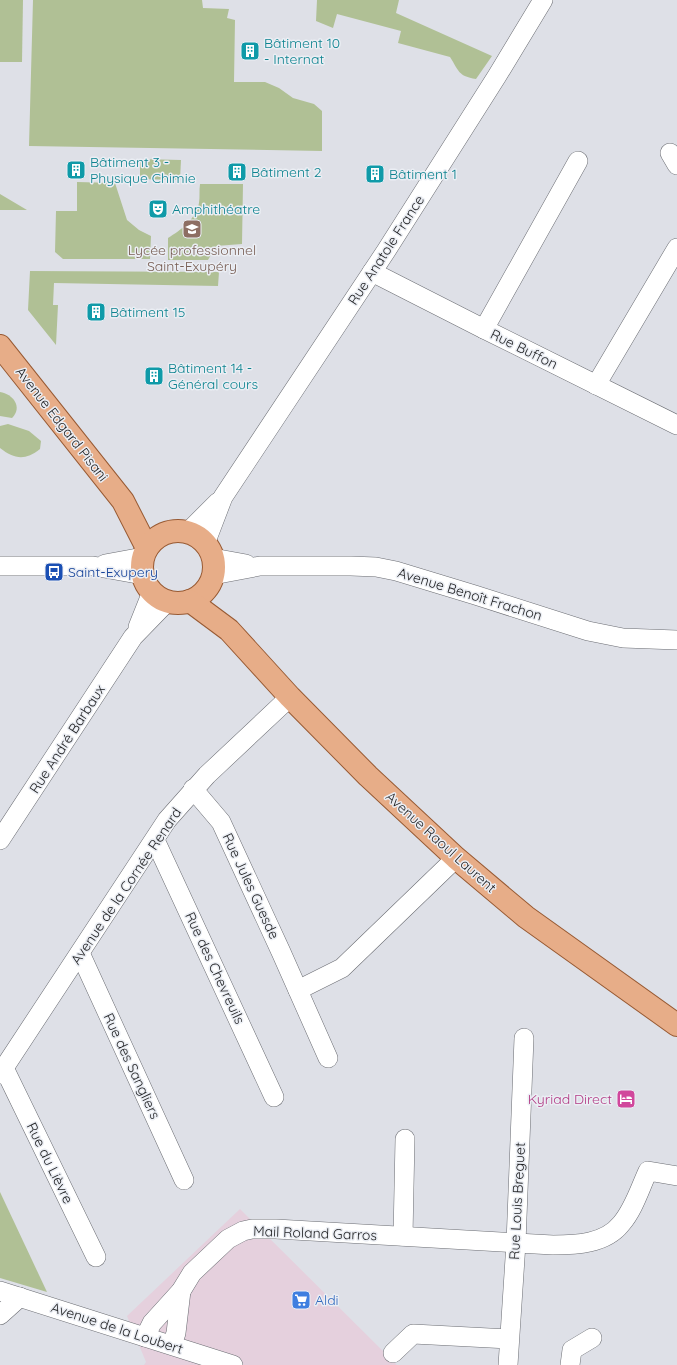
<svg xmlns="http://www.w3.org/2000/svg" width="677" height="1365" font-family="Quicksand,sans-serif">
<style>
.industrial{fill:#e5d0dd}
.green{fill:#b0c095}
.lines{fill:none;stroke-linecap:round;stroke-linejoin:round}
.minor-casing{stroke:#6b6d73;stroke-width:20}
.major-casing{stroke:#985a33;stroke-width:24}
.minor{stroke:#fff;stroke-width:19}
.major{stroke:#e7ad88;stroke-width:22}
.labels{text-anchor:middle;dominant-baseline:central;stroke-width:3;stroke-linejoin:round;paint-order:stroke}
.culture-label{font-size:14px;fill:#0d838f;stroke:#ebeef4;text-anchor:start}
.education-label{font-size:14px;fill:#785e54;stroke:#ebeef4}
.street-label{font-size:14px;fill:#242527;stroke:#ebeef4}
.transit-label{font-size:14px;fill:#164399;stroke:#ebeef4;text-anchor:start}
.hotel-label{font-size:14px;fill:#b23c85;stroke:#ebeef4;text-anchor:end}
.shop-label{font-size:14px;fill:#366cbe;stroke:#ebeef4;text-anchor:start}
</style>
<rect width="100%" height="100%" fill="#dee0e7"/>
<polygon class="industrial" points="240,1209 397,1365 144,1365 146,1362 127,1316"/>
<g class="green">
<polygon points="0,0 23,0 22,62 0,62"/>
<polygon points="33,0 202,0 203,8 229,9 227,18 235,20 234,82 265,82 279,88 293,98 314,104 322,111 322,151 29,146"/>
<path d="M317,0H399L396,13L492,56L476,79C458,76 459,71 450,57L398,43L401,31L337,14L333,28L316,21Z"/>
<polygon points="140,159 181,160 180,180 140,179"/>
<polygon points="77,182 115,183 127,220 139,230 151,236 150,259 63,259 55,252 56,211 77,211"/>
<path d="M200,184H243L242,244L216,246L208,260H168V238C181,230 196,219 199,203C200,197 199,190 200,184Z"/>
<polygon points="0,194 27,210 0,210"/>
<polygon points="30,271 219,272 218,286 54,283 53,305 58,305 56,345 28,310"/>
<path d="M0,392C13,394 23,407 12,418L0,416Z"/>
<path d="M8,424L29,431L41,441L40,449C25,461 14,459 0,448V426Z"/>
<polygon points="0,1192 47,1292 0,1278"/>
</g>
<g class="lines">
<defs>
<g id="minor">
<polyline points="670,153 677,165"/>
<polyline points="372,272 484,329 677,425"/>
<polyline points="484,329 578,161"/>
<polyline points="596,385 677,248"/>
<polyline points="188,532 218,502"/>
<polyline points="205,544 223,497 386,251 497,76 543,0"/>
<polyline points="213,558 246,564"/>
<polyline points="105,564 143,557"/>
<polyline points="0,566 93,566 143,575"/>
<polyline points="213,575 260,566 351,566 376,567 396,571 475,595 588,631 623,638 677,640"/>
<polyline points="138,627 152,592"/>
<polyline points="193,789 221,822 281,952 328,1058"/>
<polyline points="0,840 133,637 168,601"/>
<polyline points="155,840 274,1097"/>
<polyline points="80,953 184,1180"/>
<polyline points="298,990 342,968 456,858"/>
<polyline points="4,1068 96,1257"/>
<polyline points="0,1074 167,820 207,775 290,697"/>
<polyline points="403,1236 405,1139"/>
<polyline points="0,1291 233,1365"/>
<polyline points="0,1315 20,1297"/>
<path d="M145,1337L152,1323L181,1291L192,1273L228,1239L243,1231L252,1229H276L553,1245C576,1245 605,1244 621,1224C634,1209 640,1188 648,1171L677,1176"/>
<polyline points="172,1345 176,1333 181,1291"/>
<polyline points="393,1353 413,1334 509,1339"/>
<polyline points="508,1365 516,1243 524,1038"/>
<polyline points="570,1365 572,1350 592,1338"/>
</g>
<g id="major">
<polyline points="0,346 123,501 147,548"/>
<circle cx="178" cy="567" r="36"/>
<polyline points="190,601 229,630 290,697 368,776 456,858 526,917 677,1025"/>
</g>
</defs>
<use href="#minor" class="minor-casing"/>
<use href="#major" class="major-casing"/>
<use href="#minor" class="minor"/>
<use href="#major" class="major"/>
</g>
<defs>
<symbol id="building-square" viewBox="-11 -11 22 22"><rect x="-9" y="-9" width="18" height="18" rx="4" fill="#0f9aa8" stroke="#ebeef4"/><path d="M-4-6H4V6H1V3H-1V6H-4ZM-2.5-4.3h1.7v1.8h-1.7ZM.8-4.3h1.7v1.8H.8ZM-2.5-1h1.7V.8h-1.7ZM.8-1h1.7V.8H.8Z" fill="#fff"/></symbol>
<symbol id="theatre-square" viewBox="-11 -11 22 22"><rect x="-9" y="-9" width="18" height="18" rx="4" fill="#0f9aa8" stroke="#ebeef4"/><path d="M-5-5.5Q0-4 5-5.5V0Q5 5 0 6Q-5 5-5 0ZM-3.3-2.5H-1v1.5H-3.3ZM1-2.5H3.3v1.5H1ZM-2.8 1Q0 5.5 2.8 1Z" fill="#fff"/></symbol>
<symbol id="school-square" viewBox="-11 -11 22 22"><rect x="-9" y="-9" width="18" height="18" rx="4" fill="#8d6e63" stroke="#ebeef4"/><path d="M0-5L7-2L0 1L-7-2ZM-4 1L0 2.5L4 1V4Q0 6-4 4Z" fill="#fff"/></symbol>
<symbol id="bus-square" viewBox="-11 -11 22 22"><rect x="-9" y="-9" width="18" height="18" rx="4" fill="#1a4fb4" stroke="#ebeef4"/><path d="M-5-6H5V4H4V6H2V4H-2V6H-4V4H-5ZM-3.5-4V0h7V-4ZM-3.5 1.2v1.5H-2V1.2ZM2 1.2v1.5H3.5V1.2Z" fill="#fff"/></symbol>
<symbol id="hotel-square" viewBox="-11 -11 22 22"><rect x="-9" y="-9" width="18" height="18" rx="4" fill="#d1479c" stroke="#ebeef4"/><path d="M-6-4.5h1.5V1H6V5H4.5V3h-9V5H-6ZM-4 0a1.8 1.8 0 1 1 3.6 0ZM.5 0V-2.5h3Q6-2.5 6 0Z" fill="#fff"/></symbol>
<symbol id="supermarket-square" viewBox="-11 -11 22 22"><rect x="-9" y="-9" width="18" height="18" rx="4" fill="#3f7fe0" stroke="#ebeef4"/><path d="M-6-5.5h2.5l.6 2H6L4.5 2H-2.5L-4.4-4H-6ZM-1.5 3.2a1.3 1.3 0 1 0 .1 0ZM3 3.2a1.3 1.3 0 1 0 .1 0Z" fill="#fff"/></symbol>
</defs>
<g fill-rule="evenodd">
<use href="#building-square" x="239" y="40" width="22" height="22"/>
<use href="#building-square" x="65" y="159" width="22" height="22"/>
<use href="#building-square" x="226" y="161" width="22" height="22"/>
<use href="#building-square" x="364" y="163" width="22" height="22"/>
<use href="#theatre-square" x="147" y="198" width="22" height="22"/>
<use href="#school-square" x="181" y="218" width="22" height="22"/>
<use href="#building-square" x="85" y="301" width="22" height="22"/>
<use href="#building-square" x="143" y="365" width="22" height="22"/>
<use href="#bus-square" x="43" y="561" width="22" height="22"/>
<use href="#hotel-square" x="615" y="1088" width="22" height="22"/>
<use href="#supermarket-square" x="290" y="1289" width="22" height="22"/>
</g>
<g class="labels">
<g class="culture-label">
<text x="264" y="43">Bâtiment 10<tspan x="264" dy="16">- Internat</tspan></text>
<text x="90" y="162">Bâtiment 3 -<tspan x="90" dy="16">Physique Chimie</tspan></text>
<text x="251" y="172">Bâtiment 2</text>
<text x="389" y="174">Bâtiment 1</text>
<text x="172" y="209">Amphithéatre</text>
<text x="110" y="312">Bâtiment 15</text>
<text x="168" y="368">Bâtiment 14 -<tspan x="168" dy="16">Général cours</tspan></text>
</g>
<g class="education-label">
<text x="192" y="250">Lycée professionnel<tspan x="192" dy="16">Saint-Exupéry</tspan></text>
</g>
<g class="street-label">
<text transform="translate(386 250) rotate(-57)">Rue Anatole France</text>
<text transform="translate(524 349) rotate(26)">Rue Buffon</text>
<text transform="translate(62 424) rotate(52)">Avenue Edgard Pisani</text>
<text transform="translate(470 594) rotate(17)">Avenue Benoît Frachon</text>
<text transform="translate(67 739) rotate(-57)">Rue André Barbaux</text>
<text transform="translate(441 842) rotate(42)">Avenue Raoul Laurent</text>
<text transform="translate(126 886) rotate(-56)">Avenue de la Cornée Renard</text>
<text transform="translate(251 886) rotate(65)">Rue Jules Guesde</text>
<text transform="translate(215 968) rotate(65)">Rue des Chevreuils</text>
<text transform="translate(132 1066) rotate(65)">Rue des Sangliers</text>
<text transform="translate(50 1163) rotate(64)">Rue du Lièvre</text>
<text transform="translate(517 1201) rotate(-87)">Rue Louis Breguet</text>
<text transform="translate(315 1233) rotate(2)">Mail Roland Garros</text>
<text transform="translate(117 1328) rotate(18)">Avenue de la Loubert</text>
</g>
<g class="transit-label">
<text x="68" y="572">Saint-Exupery</text>
</g>
<g class="hotel-label">
<text x="612" y="1099">Kyriad Direct</text>
</g>
<g class="shop-label">
<text x="315" y="1300">Aldi</text>
</g>
</g>
</svg>
